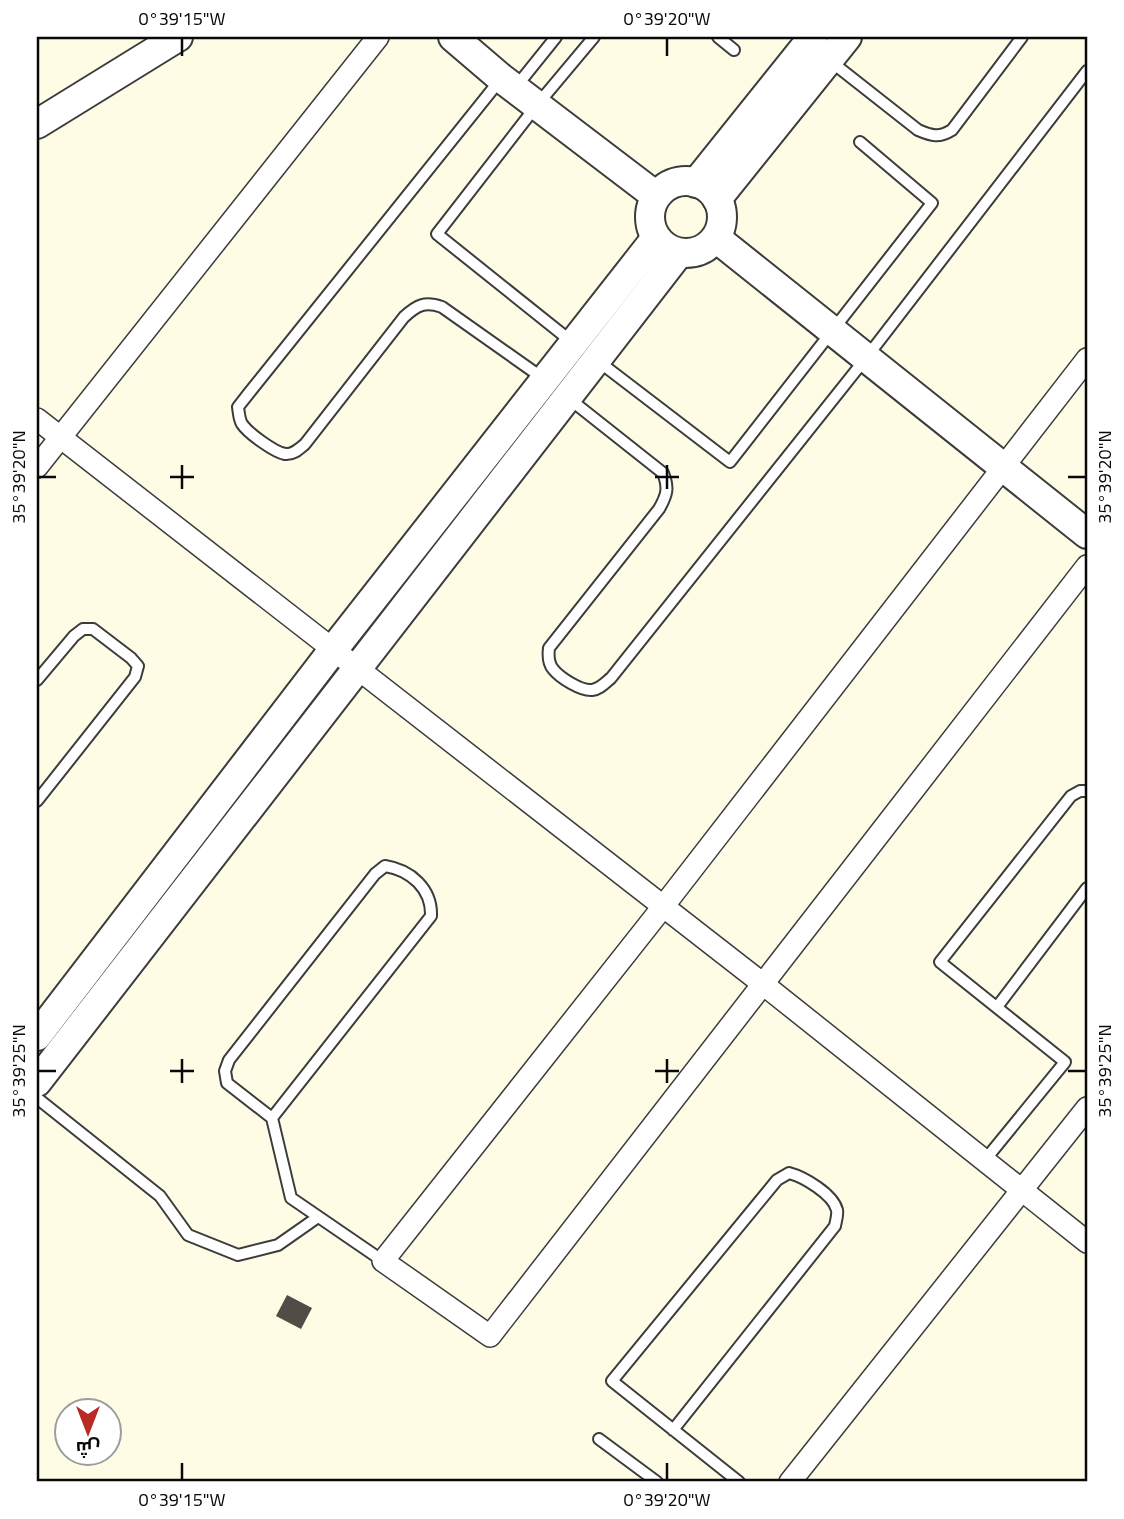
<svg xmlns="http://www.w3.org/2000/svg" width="1124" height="1519" font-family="Georgia,Cairo,serif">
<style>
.building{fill:#524c46}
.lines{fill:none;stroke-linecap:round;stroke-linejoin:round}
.service-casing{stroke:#3c3c3c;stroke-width:14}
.minor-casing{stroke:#3c3c3c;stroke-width:24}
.tertiary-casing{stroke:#3c3c3c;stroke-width:32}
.service{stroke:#fff;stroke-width:10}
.minor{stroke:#fff;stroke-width:21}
.tertiary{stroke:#fff;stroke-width:28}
.ticks{fill:none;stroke:#090909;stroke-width:2.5}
.neatline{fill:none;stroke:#090909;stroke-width:2.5}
.ticks-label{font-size:18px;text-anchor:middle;fill:#090909}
</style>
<rect width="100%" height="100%" fill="#fffce6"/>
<polygon class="building" points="287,1295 312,1308 301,1329 276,1316"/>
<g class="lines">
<defs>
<g id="service">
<polyline points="718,37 734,50"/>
<path d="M829,60L918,130C932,136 939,138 952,130L1022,37"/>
<path d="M500,80L249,393L238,407C239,413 239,419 242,424C248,433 274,452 285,454C293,455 299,449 305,444L404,317C417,305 425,301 442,307L544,379"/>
<polyline points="515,88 556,37"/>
<polyline points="572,342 437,234 537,105 594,37"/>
<polyline points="598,361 730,462 932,203 860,142"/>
<path d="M567,397L663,473C669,488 667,495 659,509L549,648C548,656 548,663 553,669C560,678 581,691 592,690C600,689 605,683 611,678L866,358L1087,71"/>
<polyline points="37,680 74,636 83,629 93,629 131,658 138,666 135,677 37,801"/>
<polyline points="997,1007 1087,888"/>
<polyline points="37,1098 160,1196 188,1235 238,1255 278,1245 318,1217"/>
<path d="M272,1118L431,916C432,889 411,870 385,866L375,874L229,1060L225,1071L227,1083L272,1118L291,1198L383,1261"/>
<polyline points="985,1160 1065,1062 940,962 1071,796 1080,791 1087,791"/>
<path d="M673,1430L835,1226C836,1220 838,1215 837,1210C833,1194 804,1177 789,1173L777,1180L612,1381L739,1482"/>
<polyline points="599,1439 657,1482"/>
</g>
<g id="minor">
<polyline points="1087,359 662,908 383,1261 490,1336 1087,566"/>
<polyline points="37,419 763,984 1087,1242"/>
<polyline points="37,467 378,37"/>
<polyline points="790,1482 1087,1108"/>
</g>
<g id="tertiary">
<polyline points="453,37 501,78 656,196"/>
<polyline points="37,124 178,37"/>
<circle cx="686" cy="217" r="36"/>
<polyline points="696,183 813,37"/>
<polyline points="717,199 847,37"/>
<polyline points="716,238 1087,534"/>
<polyline points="37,1036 333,650 656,238"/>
<polyline points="37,1082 679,253"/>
</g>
</defs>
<use href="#service" class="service-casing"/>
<use href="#minor" class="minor-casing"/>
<use href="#tertiary" class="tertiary-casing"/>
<use href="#service" class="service"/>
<use href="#minor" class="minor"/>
<use href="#tertiary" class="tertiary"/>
</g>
<path class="ticks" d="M182,38V56M667,38V56M182,465V489M667,465V489M38,477H56M170,477H194M655,477H679M1068,477H1086M182,1059V1083M667,1059V1083M38,1071H56M170,1071H194M655,1071H679M1068,1071H1086M182,1463V1480M667,1463V1480"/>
<rect width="1124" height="1519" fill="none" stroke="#ffffff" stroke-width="77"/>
<g transform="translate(88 1432) rotate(180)"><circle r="33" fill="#ffffff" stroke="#9d9d9d" stroke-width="2"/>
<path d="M0-5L12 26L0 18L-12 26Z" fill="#b82a23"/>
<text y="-10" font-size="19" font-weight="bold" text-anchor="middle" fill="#090909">ش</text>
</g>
<rect x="38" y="38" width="1048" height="1442" class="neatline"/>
<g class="ticks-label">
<text x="182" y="25">0°39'15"W</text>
<text x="667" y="25">0°39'20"W</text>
<text transform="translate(1105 477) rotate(-90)" y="6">35°39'20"N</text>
<text transform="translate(19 477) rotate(-90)" y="6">35°39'20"N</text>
<text transform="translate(1105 1071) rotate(-90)" y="6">35°39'25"N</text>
<text transform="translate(19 1071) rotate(-90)" y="6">35°39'25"N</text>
<text x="182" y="1506">0°39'15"W</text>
<text x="667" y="1506">0°39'20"W</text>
</g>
</svg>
